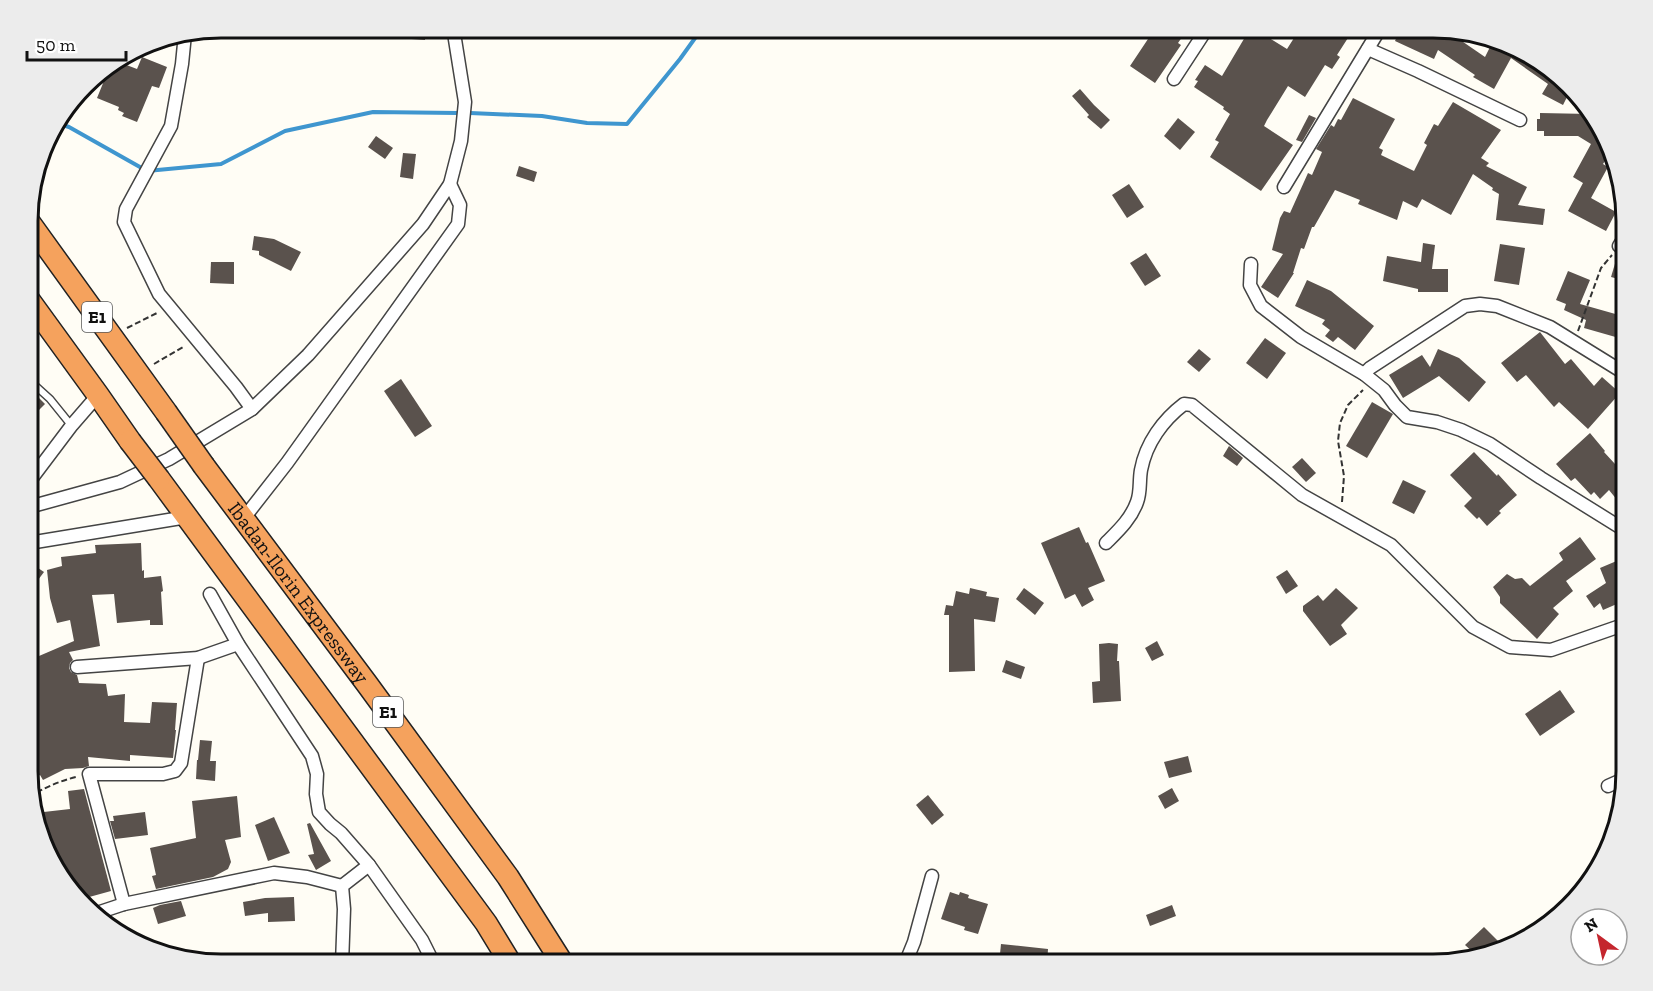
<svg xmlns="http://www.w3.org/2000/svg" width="1653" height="991" font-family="'Zilla Slab',serif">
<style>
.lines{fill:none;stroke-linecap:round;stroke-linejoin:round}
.stream{stroke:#3f96cf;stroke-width:4}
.building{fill:#5a524d}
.service-casing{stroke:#444;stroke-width:9}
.minor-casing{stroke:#444;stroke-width:15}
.motorway-casing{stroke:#222;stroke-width:24}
.path{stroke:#333;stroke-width:2;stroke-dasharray:6 3;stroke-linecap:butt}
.service{stroke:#fff;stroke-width:6}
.minor{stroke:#fff;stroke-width:12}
.motorway{stroke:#f5a25d;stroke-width:21}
.motorway-bridge-casing{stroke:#222;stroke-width:24;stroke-linecap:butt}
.motorway-bridge{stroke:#f5a25d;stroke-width:21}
.labels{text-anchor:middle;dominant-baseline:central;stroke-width:6;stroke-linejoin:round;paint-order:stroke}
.shield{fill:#fff;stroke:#585858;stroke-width:1.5}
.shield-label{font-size:18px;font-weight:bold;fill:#111}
.street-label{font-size:20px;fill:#111;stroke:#fff}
.rim{fill:none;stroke:#111;stroke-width:3}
</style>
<rect width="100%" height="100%" fill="#fffdf5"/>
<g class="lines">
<g class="stream">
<polyline points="470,113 542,116 587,123 627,124 680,59 703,27"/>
<polyline points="56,123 69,127 147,171 221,164 285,131 373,112 458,113"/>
</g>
</g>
<g class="building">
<polygon points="398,27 426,27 425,40 398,38"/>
<polygon points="1156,27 1189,27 1178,43 1181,45 1155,83 1130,66"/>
<polygon points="1251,27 1287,49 1301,27 1355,27 1337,55 1340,57 1332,69 1325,65 1305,97 1288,86 1267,120 1264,126 1293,145 1261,191 1210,157 1219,142 1215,140 1230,114 1223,109 1224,107 1194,87 1198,81 1195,80 1205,65 1222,76"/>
<polygon points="1401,27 1433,27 1454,33 1453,35 1485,57 1492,43 1528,53 1569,93 1563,105 1542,94 1548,84 1511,58 1494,89 1473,77 1475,75 1438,50 1434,59 1395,41"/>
<polygon points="142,57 167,67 159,88 152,86 137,122 122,116 124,113 118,110 119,107 97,98 108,71 103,69 116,61 137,69"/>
<polygon points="1080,89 1094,105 1110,120 1101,129 1087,117 1089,115 1072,96"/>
<polygon points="1353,98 1395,119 1379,148 1383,150 1381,155 1414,171 1427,145 1424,143 1434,124 1438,126 1453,102 1501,130 1481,158 1489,163 1486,166 1527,187 1518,205 1545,209 1543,225 1496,220 1499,194 1492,190 1493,188 1473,174 1451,215 1422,199 1417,208 1403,201 1397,220 1358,204 1360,200 1335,190 1314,227 1312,227 1304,249 1301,248 1293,273 1294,273 1278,298 1261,287 1283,254 1272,250 1280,218 1284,211 1290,213 1308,173 1312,175 1322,152 1316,149 1331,125 1334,127 1338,119 1341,120"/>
<polygon points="1540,113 1590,114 1600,124 1609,154 1603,164 1608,167 1591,198 1616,212 1606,231 1568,211 1583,183 1573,177 1591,144 1578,136 1544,136 1544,131 1537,131 1537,119 1540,119"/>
<polygon points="1309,115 1316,118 1302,142 1296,140"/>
<polygon points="1178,118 1195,132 1180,150 1164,136"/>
<polygon points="376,136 393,148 385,159 368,147"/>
<polygon points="403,153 416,154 413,179 400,177"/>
<polygon points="519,166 537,172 534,182 516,176"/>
<polygon points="1129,184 1144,207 1127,218 1112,195"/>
<polygon points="254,236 274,239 301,252 291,271 259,255 259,251 252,250"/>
<polygon points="1423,243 1435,245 1432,269 1448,269 1448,292 1418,292 1418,289 1383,281 1387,256 1421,262"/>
<polygon points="1500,244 1525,248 1519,285 1494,281"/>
<polygon points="1146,253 1161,276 1145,286 1130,263"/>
<polygon points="1617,257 1626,260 1626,281 1611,277"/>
<polygon points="211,262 234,262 234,284 210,283"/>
<polygon points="1568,271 1590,280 1580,304 1626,317 1626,340 1584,328 1586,320 1564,310 1566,304 1556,300"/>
<polygon points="1307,280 1331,291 1374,326 1355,350 1338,337 1333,342 1325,336 1330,330 1322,324 1325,320 1295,306"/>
<polygon points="1540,332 1565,364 1571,359 1594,386 1602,377 1620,393 1588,429 1559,402 1554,407 1526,375 1517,382 1501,363"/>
<polygon points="1265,338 1286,353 1267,379 1246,363"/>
<polygon points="1199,349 1211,359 1199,372 1187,362"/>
<polygon points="1438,349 1459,358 1486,382 1469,402 1439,376 1403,398 1389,375 1422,355 1430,367"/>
<polygon points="401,379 432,426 415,437 384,391"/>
<polygon points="29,388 45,404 36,413 29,406"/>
<polygon points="1372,402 1393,414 1367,458 1346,446"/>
<polygon points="1590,433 1605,451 1604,452 1626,476 1626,511 1609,490 1600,499 1594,492 1591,495 1575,478 1571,481 1556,464"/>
<polygon points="1229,446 1243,458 1237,466 1223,456"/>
<polygon points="1474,452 1497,476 1498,474 1517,495 1499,511 1501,513 1487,526 1479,517 1477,519 1464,506 1472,498 1450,475"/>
<polygon points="1302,458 1316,473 1306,482 1292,467"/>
<polygon points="1403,480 1426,491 1414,514 1392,503"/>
<polygon points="1079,527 1086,543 1088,542 1105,581 1088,588 1094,600 1082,607 1075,594 1065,599 1041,543"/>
<polygon points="1580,537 1596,559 1566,581 1573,591 1553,608 1559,614 1537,639 1500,603 1500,597 1493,587 1507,574 1515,579 1522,578 1530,586 1563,560 1559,553"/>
<polygon points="141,543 142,571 144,570 144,578 161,576 163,591 161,592 163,625 150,625 150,620 117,623 114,594 92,595 100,646 69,652 73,660 70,663 69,668 71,672 77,675 79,683 106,684 108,696 125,694 124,722 150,723 152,702 177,703 175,730 176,730 173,758 130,755 130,761 88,757 89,766 83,768 65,769 43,780 40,775 29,781 29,641 39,656 74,641 70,620 57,623 50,598 47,570 62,566 61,557 96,553 95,545"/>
<polygon points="1626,557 1626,600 1603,610 1600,603 1594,608 1586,596 1606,583 1600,568"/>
<polygon points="35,566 44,572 29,592 29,575"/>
<polygon points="1287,570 1298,586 1286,594 1276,577"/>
<polygon points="970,588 987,592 986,596 999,598 995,622 974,619 975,671 949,672 949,615 944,615 946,605 953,606 956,591 969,594"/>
<polygon points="1024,588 1044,603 1035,615 1016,599"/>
<polygon points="1336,588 1358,608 1341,625 1347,634 1330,646 1303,611 1303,606 1318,595 1323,601"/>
<polygon points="1157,641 1164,655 1152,661 1145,648"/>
<polygon points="1109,643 1118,644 1117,661 1119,661 1121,701 1093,703 1092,682 1100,681 1099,644"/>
<polygon points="1006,660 1025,667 1021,679 1002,672"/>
<polygon points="1560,690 1575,712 1540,736 1525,714"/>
<polygon points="200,740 212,741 210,761 216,761 215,781 196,779 197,760 198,760"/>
<polygon points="1188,756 1192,772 1169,778 1164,762"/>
<polygon points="1172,788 1179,801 1165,809 1158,796"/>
<polygon points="84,789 111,891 82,899 59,878 35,813 70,809 68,791"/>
<polygon points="928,795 944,815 932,825 916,805"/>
<polygon points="237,796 241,837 225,840 231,862 228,869 213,877 156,889 152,876 156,875 150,848 196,838 192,801"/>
<polygon points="145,812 148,835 115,839 110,821 114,821 113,816"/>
<polygon points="274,817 290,853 268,861 255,825"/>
<polygon points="310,823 331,861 316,870 308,855 314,854 307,824"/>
<polygon points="950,892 959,895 960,892 969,895 968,898 988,904 978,934 964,930 965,927 941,919"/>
<polygon points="294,897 295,921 268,922 268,913 245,916 243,902 265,898"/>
<polygon points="181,901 186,916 158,924 153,908 160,905"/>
<polygon points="1172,905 1176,916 1150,926 1146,915"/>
<polygon points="1484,927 1503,946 1475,954 1465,945"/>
<polygon points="1001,944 1048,949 1047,964 999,964"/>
</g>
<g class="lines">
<defs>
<polyline id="service" points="29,380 50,399 71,425"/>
<g id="minor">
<polyline points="185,34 182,64 171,126 126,209 124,222 159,294 236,387 252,409"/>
<polyline points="1368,49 1418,71 1520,120"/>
<polyline points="1174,79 1208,27"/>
<polyline points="1284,187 1381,27"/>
<polyline points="1619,246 1626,235"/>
<polyline points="1251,264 1250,285 1261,306 1301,337 1364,374 1384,390 1395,405 1407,417 1437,422 1461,430 1490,444 1541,478 1626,531"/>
<polyline points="1364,374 1370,368 1465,306 1480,304 1497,306 1550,327 1626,374"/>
<polyline points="29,482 72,425 98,395"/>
<polyline points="29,507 120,482 169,459 252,409 308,355 423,224 450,184 461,141 465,102 453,27"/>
<polyline points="244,518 287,463 458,224 460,205 450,184"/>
<polyline points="29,543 187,517"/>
<path d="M1106,543C1118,531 1131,519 1137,502C1141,492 1139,481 1141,470C1146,443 1163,420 1184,404L1192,405L1302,495L1391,545L1473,627L1510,647L1551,650L1626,624"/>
<polyline points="210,594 238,644 312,756 317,774 316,794 319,812 330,824 341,833 369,865 422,940 434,964"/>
<polyline points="77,667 198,658 238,644"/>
<polyline points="1608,786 1626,778"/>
<polyline points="124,904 89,774 163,774 175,771 181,763 198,658"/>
<polyline points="97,913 124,904 274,873 307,877 342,886"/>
<polyline points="342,964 344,909 342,886 369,865"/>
<polyline points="905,964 914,942 932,876"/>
</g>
<g id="motorway">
<polyline points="29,222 166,412"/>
<polyline points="29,300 98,395 130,441"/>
<path id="s1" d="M204,466L367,684L508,877L563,964"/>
<polyline points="159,479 486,923 511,964"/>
</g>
</defs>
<use href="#service" class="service-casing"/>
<use href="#minor" class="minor-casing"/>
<use href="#motorway" class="motorway-casing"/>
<g class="path">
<polyline points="127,328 159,312"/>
<polyline points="1578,331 1601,268 1612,255"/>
<polyline points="29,362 31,370"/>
<polyline points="154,364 185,346"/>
<polyline points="1342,502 1344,476 1338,441 1340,423 1348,405 1363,390"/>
<path d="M29,797C44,788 59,781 76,777"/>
</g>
<use href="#service" class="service"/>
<use href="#minor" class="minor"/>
<use href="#motorway" class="motorway"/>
<defs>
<g id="motorway-bridge">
<polyline points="166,412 204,466"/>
<polyline points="130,441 159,479"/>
</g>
</defs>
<use href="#motorway-bridge" class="motorway-bridge-casing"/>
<use href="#motorway-bridge" class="motorway-bridge"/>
</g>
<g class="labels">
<g class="shield">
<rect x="82" y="302" width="30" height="30" rx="4.5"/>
<rect x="373" y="697" width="30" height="30" rx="4.5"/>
</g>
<g class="shield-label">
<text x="97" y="317">E1</text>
<text x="388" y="712">E1</text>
</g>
<g class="street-label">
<text stroke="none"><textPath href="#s1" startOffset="158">Ibadan-Ilorin Expressway</textPath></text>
</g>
</g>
<path d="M0 0H1653V991H0ZM221 38H1433A183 183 0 0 1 1616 221V771A183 183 0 0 1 1433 954H221A183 183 0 0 1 38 771V221A183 183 0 0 1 221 38Z" fill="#ececec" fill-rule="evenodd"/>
<path class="rim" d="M221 38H1433A183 183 0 0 1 1616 221V771A183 183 0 0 1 1433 954H221A183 183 0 0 1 38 771V221A183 183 0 0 1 221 38Z"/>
<g transform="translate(1599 937) rotate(327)"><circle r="28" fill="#ffffff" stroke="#a0a0a0" stroke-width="1.5"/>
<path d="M0-4.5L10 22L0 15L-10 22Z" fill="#c4262e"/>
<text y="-9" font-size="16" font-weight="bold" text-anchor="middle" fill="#111111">N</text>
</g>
<path d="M27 51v9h99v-9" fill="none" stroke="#111111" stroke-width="3"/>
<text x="36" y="51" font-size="18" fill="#111111" stroke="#ffffff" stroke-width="4.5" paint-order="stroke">50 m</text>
</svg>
